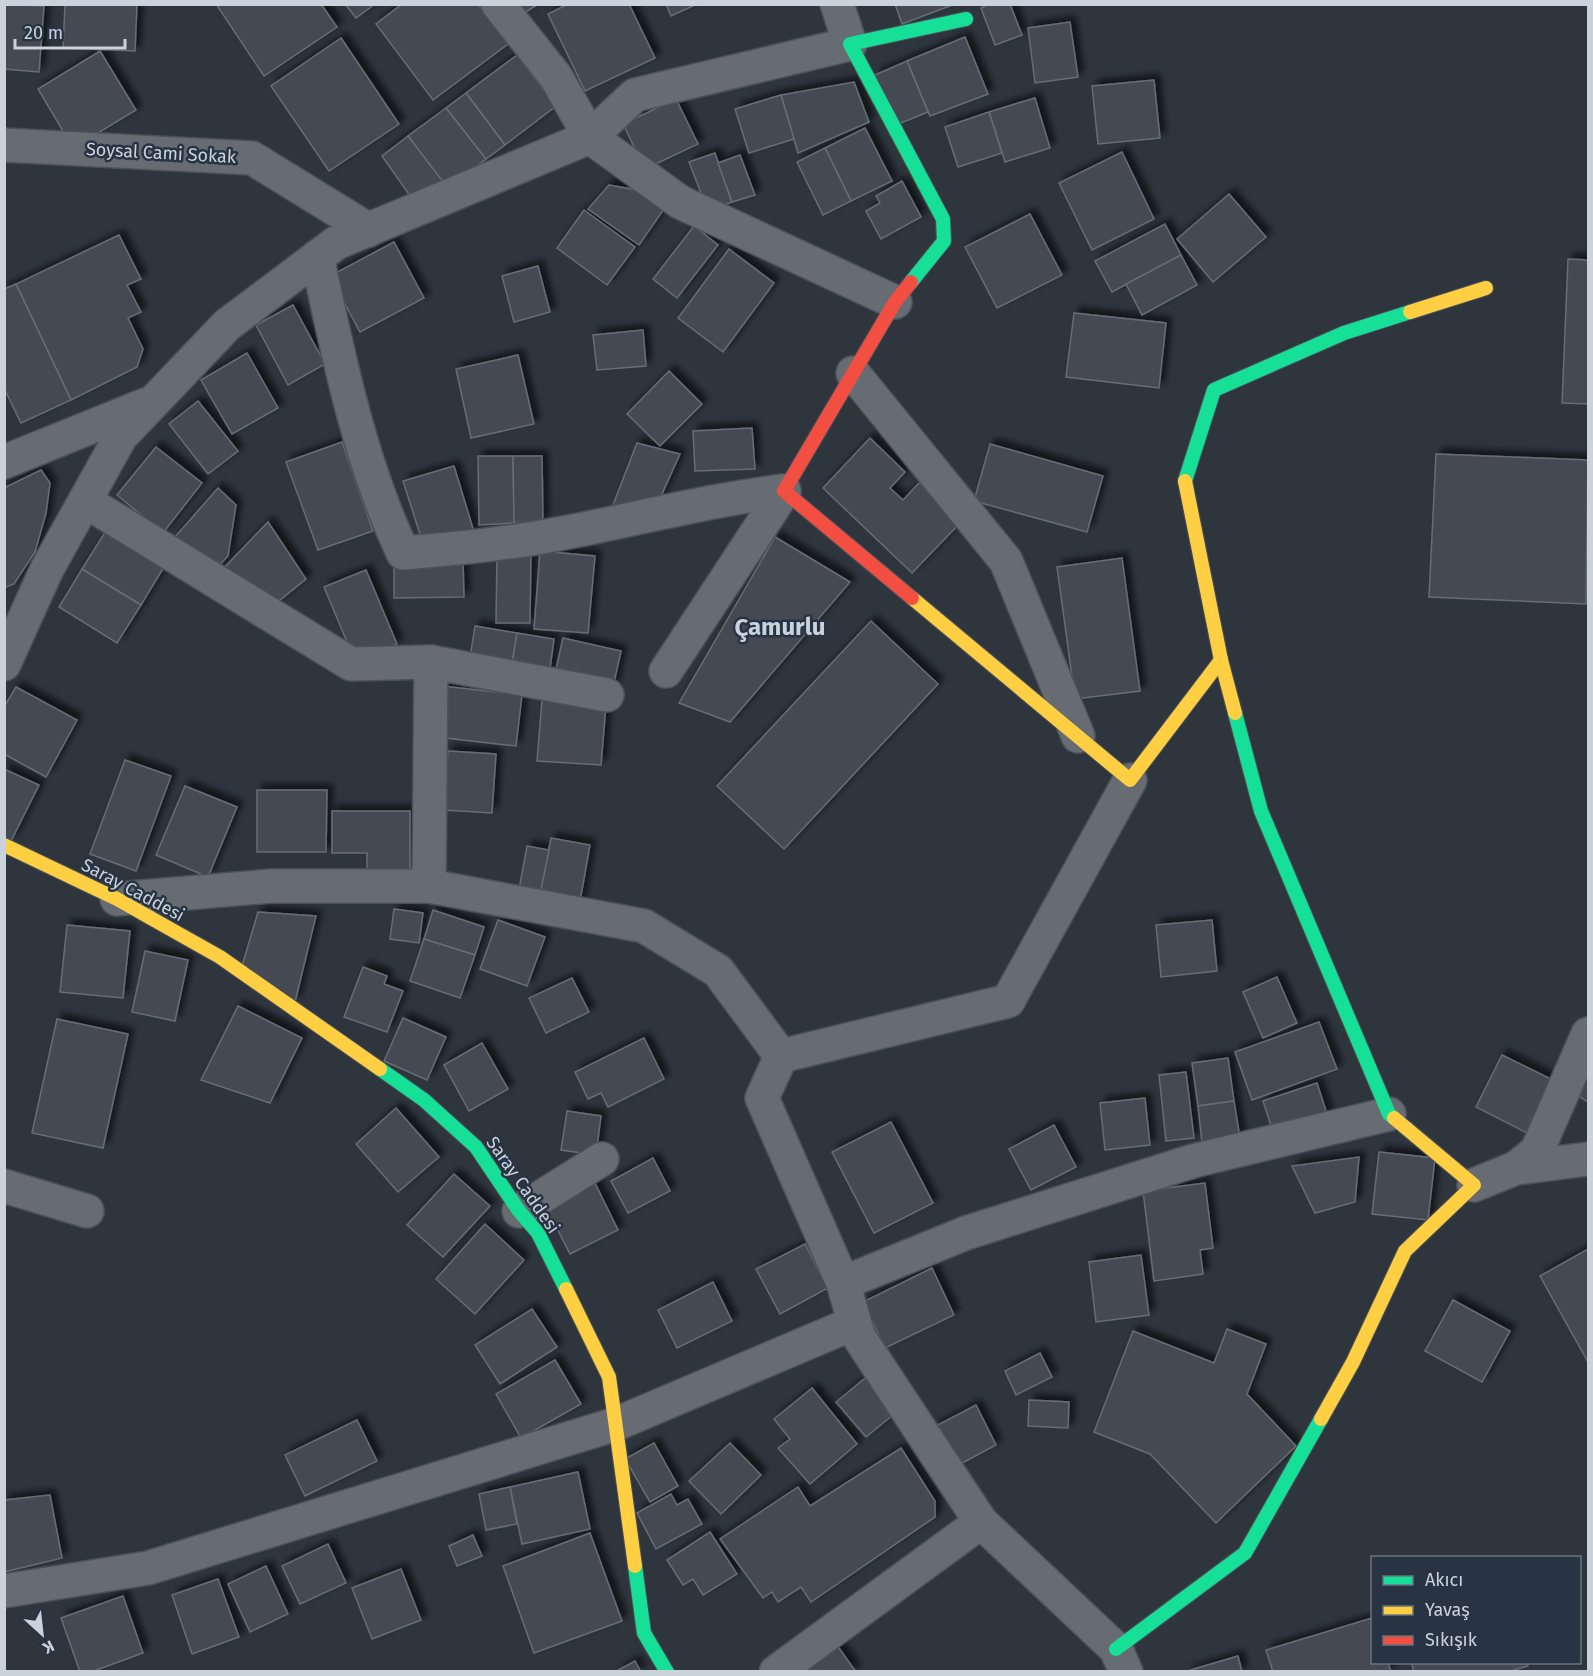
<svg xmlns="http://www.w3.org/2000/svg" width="1593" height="1676" font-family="'Fira Sans',sans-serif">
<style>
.building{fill:#454a51;stroke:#676d75;stroke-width:1.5;filter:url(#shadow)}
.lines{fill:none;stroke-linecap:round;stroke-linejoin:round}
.street-casing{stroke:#4c5158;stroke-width:36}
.fast-casing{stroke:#4c5158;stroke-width:16}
.slow-casing{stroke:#4c5158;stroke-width:16}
.jam-casing{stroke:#4c5158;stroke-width:16}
.street{stroke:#676c73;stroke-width:33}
.fast{stroke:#16e098;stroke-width:14}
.slow{stroke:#ffcf43;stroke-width:14}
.jam{stroke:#f24e42;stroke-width:14}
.labels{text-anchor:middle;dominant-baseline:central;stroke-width:5;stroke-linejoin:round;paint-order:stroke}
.street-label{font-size:18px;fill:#cad2db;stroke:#283443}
.district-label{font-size:24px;font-weight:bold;fill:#cad2db;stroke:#283443}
</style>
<defs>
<filter id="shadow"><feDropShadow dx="5.5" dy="-5.5" stdDeviation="3" flood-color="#0009"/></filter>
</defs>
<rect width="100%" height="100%" fill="#2e353d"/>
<g class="building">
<polygon points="4,4 44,6 39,72 4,69"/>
<polygon points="65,4 137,4 135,51 63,48"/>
<polygon points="216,4 321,4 337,27 264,76"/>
<polygon points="345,4 375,4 356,18"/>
<polygon points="402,4 478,4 508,44 433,100 376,24"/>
<polygon points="510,4 537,4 537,5 519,16"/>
<polygon points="568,4 629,4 655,58 585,91 548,14"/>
<polygon points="666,4 697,4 671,16"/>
<polygon points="895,4 955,4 902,24"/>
<polygon points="989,4 1010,4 1022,35 995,45 981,8"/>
<polygon points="1070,22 1078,77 1035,83 1028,28"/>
<polygon points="965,37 988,94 930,116 907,61"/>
<polygon points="341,38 399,124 329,171 271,86"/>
<polygon points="100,51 136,110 73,148 38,89"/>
<polygon points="517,55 556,106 505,145 466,93"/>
<polygon points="907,61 928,112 896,125 875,75"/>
<polygon points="1154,80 1160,138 1098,144 1092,86"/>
<polygon points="854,82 869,122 798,153 781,95"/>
<polygon points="466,93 505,145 486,159 446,108"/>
<polygon points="781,95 794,139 749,153 735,109"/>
<polygon points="1035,98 1050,148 1005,162 989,112"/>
<polygon points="676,99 698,144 645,169 623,124"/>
<polygon points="446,108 486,159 447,188 408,136"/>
<polygon points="989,112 1002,153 958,167 945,127"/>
<polygon points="865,128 892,181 851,201 825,148"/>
<polygon points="408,136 444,183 415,203 382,156"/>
<polygon points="825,148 851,201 823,215 797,162"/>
<polygon points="1122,152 1154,219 1092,250 1059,183"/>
<polygon points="715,153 732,202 708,211 689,162"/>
<polygon points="740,155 755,195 732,202 718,163"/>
<polygon points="902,181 921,217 881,239 866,211 880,203 876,196"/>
<polygon points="609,185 637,190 664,209 639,245 588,209"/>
<polygon points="1229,194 1266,237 1213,282 1177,239"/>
<polygon points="584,210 635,247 607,285 557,248"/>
<polygon points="1030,214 1062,275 997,308 965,247"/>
<polygon points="1165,224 1181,255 1112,292 1095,261"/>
<polygon points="694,226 718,245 677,298 653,279"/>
<polygon points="119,235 141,279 127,285 141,312 128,318 143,349 137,367 71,400 16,284"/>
<polygon points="394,242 424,298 360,332 330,276"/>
<polygon points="729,249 774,283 723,352 678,318"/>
<polygon points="1181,255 1197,285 1142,315 1126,284"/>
<polygon points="1568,259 1588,260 1588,404 1562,403"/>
<polygon points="538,266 550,312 514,322 502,276"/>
<polygon points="16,284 71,400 21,423 4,388 4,289"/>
<polygon points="293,305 325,364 288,385 256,325"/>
<polygon points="1074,313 1166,323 1159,388 1066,377"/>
<polygon points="643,330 646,366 597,370 593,335"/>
<polygon points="247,353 278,408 232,434 201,380"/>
<polygon points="518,355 534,424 471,438 456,369"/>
<polygon points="669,371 702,404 660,446 627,414"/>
<polygon points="198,401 238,451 208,474 169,424"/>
<polygon points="752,428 755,469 695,471 693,431"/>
<polygon points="870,438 905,472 890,488 903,500 920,482 962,521 912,573 823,488"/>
<polygon points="342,442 373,531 318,550 286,462"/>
<polygon points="637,443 680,454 658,503 611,510"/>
<polygon points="990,444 1103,476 1087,532 974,501"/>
<polygon points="156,447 202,483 163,533 117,495"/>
<polygon points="1436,454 1588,460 1586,604 1429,597"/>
<polygon points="478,456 513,456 514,523 479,525"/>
<polygon points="513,456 542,456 543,523 514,523"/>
<polygon points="454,466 474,532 424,547 403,481"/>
<polygon points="41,470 50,483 46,513 35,552 14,584 4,588 4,488"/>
<polygon points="218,488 236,505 228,556 214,571 175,537"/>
<polygon points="268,522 306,579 270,608 220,572"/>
<polygon points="109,526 167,562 141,605 82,569"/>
<polygon points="775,537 850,582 730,722 679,703"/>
<polygon points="497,551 531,552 530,623 496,623"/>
<polygon points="540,551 595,556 588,633 534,629"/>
<polygon points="1122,558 1140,691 1075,699 1057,567"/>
<polygon points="463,560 464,597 394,598 394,562"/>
<polygon points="82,569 141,605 117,643 59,607"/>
<polygon points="366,570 397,644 355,661 324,587"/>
<polygon points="871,621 938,684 784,849 717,786"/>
<polygon points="475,626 517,633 511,670 469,664"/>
<polygon points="517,633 554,639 549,676 511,670"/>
<polygon points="563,638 621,651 613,687 555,674"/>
<polygon points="443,686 522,695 516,746 437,737"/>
<polygon points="16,687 77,720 46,777 4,754 4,707"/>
<polygon points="542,700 606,705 601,765 537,761"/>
<polygon points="448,751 496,754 492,813 444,810"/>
<polygon points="125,760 171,776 136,871 90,854"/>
<polygon points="4,769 39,785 11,841 4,838"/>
<polygon points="185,786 237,807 208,877 156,855"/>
<polygon points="257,790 327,790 326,852 257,852"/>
<polygon points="332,811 410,811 410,874 367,874 367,853 332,853"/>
<polygon points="551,838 590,845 579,907 539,899"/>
<polygon points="527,846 549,850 539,899 518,895"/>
<polygon points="394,909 423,913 419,943 390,939"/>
<polygon points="433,910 484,927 475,955 424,939"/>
<polygon points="258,912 316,916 295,1002 242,966"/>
<polygon points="498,920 545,937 527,986 480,969"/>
<polygon points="1212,920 1217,971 1161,977 1156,925"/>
<polygon points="67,925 130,931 123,998 60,992"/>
<polygon points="424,939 475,955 460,998 410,981"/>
<polygon points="145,951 188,960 175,1021 132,1012"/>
<polygon points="363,967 387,976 384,984 403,991 387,1032 344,1017"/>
<polygon points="1277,977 1297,1023 1263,1038 1243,992"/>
<polygon points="572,978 589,1012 546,1033 529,998"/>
<polygon points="238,1006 302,1038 270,1103 201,1080"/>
<polygon points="403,1018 446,1037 427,1080 384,1061"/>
<polygon points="57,1019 128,1034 103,1148 32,1133"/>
<polygon points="1319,1022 1337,1069 1252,1100 1235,1052"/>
<polygon points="644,1038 664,1079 608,1107 601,1093 588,1099 575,1072"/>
<polygon points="482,1043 508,1089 469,1111 444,1065"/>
<polygon points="1502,1055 1557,1082 1531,1135 1476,1107"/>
<polygon points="1228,1058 1234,1101 1198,1106 1192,1063"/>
<polygon points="1588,1067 1588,1102 1573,1093"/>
<polygon points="1186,1072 1194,1138 1166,1141 1159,1075"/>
<polygon points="1317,1083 1328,1117 1274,1135 1263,1101"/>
<polygon points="1145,1098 1150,1145 1105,1150 1100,1103"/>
<polygon points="1234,1101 1240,1138 1202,1143 1198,1106"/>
<polygon points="396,1108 439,1157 398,1192 356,1144"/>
<polygon points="567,1111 601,1116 596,1155 561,1150"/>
<polygon points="891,1122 933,1203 874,1233 832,1152"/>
<polygon points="1054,1125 1076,1167 1031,1190 1009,1149"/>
<polygon points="1379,1152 1435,1158 1428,1220 1372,1214"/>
<polygon points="1359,1157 1355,1202 1315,1213 1292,1166"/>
<polygon points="653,1158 670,1191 628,1213 611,1181"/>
<polygon points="454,1174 490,1206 443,1257 407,1225"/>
<polygon points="593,1179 618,1230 570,1254 544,1203"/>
<polygon points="1205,1183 1213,1248 1200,1250 1203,1274 1154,1281 1143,1191"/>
<polygon points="485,1224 524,1260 475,1314 436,1279"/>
<polygon points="805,1244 828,1288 780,1314 756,1269"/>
<polygon points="1588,1249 1588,1362 1540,1276"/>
<polygon points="1141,1255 1149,1315 1096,1322 1089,1262"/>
<polygon points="932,1268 954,1315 885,1348 863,1302"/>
<polygon points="713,1282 732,1321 677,1348 658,1310"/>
<polygon points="1453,1300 1510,1331 1482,1382 1425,1351"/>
<polygon points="532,1309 557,1347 500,1384 475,1345"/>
<polygon points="1227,1329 1266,1344 1247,1394 1296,1446 1216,1523 1150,1454 1094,1432 1133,1331 1214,1363"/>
<polygon points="1040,1353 1052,1377 1016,1395 1005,1371"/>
<polygon points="555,1360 581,1404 521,1438 496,1394"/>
<polygon points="870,1374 899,1410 866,1437 836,1402"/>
<polygon points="812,1388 857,1444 810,1484 778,1448 790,1439 774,1419"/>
<polygon points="1029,1400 1069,1402 1068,1428 1028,1426"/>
<polygon points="976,1405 996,1445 955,1467 934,1427"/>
<polygon points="357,1420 377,1461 305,1496 285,1455"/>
<polygon points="654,1443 678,1486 650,1502 625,1459"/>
<polygon points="730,1443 761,1475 721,1514 689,1481"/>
<polygon points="901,1448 935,1501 935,1517 811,1602 801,1587 778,1602 772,1592 763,1598 720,1539 798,1487 810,1506"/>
<polygon points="578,1472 590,1529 522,1544 510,1487"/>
<polygon points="510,1487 517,1524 486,1530 479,1494"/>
<polygon points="671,1494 677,1505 688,1499 702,1524 656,1549 637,1513"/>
<polygon points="50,1495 62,1558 4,1572 4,1500"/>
<polygon points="710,1532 737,1574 703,1595 693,1579 683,1585 667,1560"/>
<polygon points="590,1533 622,1621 534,1653 503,1566"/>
<polygon points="473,1535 482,1556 457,1566 449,1546"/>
<polygon points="328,1544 346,1583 300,1604 282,1566"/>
<polygon points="266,1566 288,1614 250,1632 228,1584"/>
<polygon points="401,1569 421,1620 372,1639 352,1588"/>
<polygon points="218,1579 239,1637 192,1654 172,1595"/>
<polygon points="123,1596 143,1653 91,1672 80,1672 61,1618"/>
<polygon points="1372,1618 1372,1662 1388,1662 1391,1672 1273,1672 1266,1650"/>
<polygon points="834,1641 856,1672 790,1672"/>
<polygon points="1238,1656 1242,1672 1184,1672"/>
<polygon points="635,1661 641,1672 615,1672"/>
<polygon points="1411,1662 1527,1662 1528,1666 1507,1672 1414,1672"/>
</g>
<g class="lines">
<defs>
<g id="street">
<polyline points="498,4 556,77 590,137 680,202 895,302"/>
<polyline points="4,145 252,158 369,230"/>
<path d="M317,257C339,358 359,459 403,553C455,549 507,544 558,534C634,520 707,500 784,491"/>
<polyline points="853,373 1006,561 1078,736"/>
<polyline points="4,462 145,405"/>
<polyline points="85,501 351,664 431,662 429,886"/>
<polyline points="431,662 607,695"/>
<polyline points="4,664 47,569 121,436 227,325 336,243 590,137 635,95 850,44 837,4"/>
<polyline points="666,671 784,491"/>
<polyline points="117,899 271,886 429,886 644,926 718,971 781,1056 1008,1001 1130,780"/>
<polyline points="781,1056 762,1098 843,1283 859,1337 981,1522"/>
<polyline points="1516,1168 1537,1151 1588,1034"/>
<polyline points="1474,1185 1516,1168 1588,1159"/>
<polyline points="4,1186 87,1211"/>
<polyline points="519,1211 602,1159"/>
<polyline points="843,1283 966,1233 1193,1161 1389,1114"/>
<polyline points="4,1591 148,1568 616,1424 854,1323"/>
<polyline points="776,1672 981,1522 1116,1649 1126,1672"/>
</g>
<g id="fast">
<polyline points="911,282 944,241 943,219 850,44 966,19"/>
<polyline points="1185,481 1214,390 1344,333 1410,312"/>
<polyline points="1235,713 1261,811 1389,1114 1394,1118"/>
<polyline points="380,1069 424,1100 476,1147 519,1211 538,1233 566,1289"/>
<polyline points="635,1566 644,1633 667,1672"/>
<polyline points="1116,1649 1245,1553 1321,1419"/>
</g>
<g id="slow">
<polyline points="1410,312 1486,288"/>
<polyline points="1185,481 1221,660 1235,713"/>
<polyline points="912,598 1130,780 1221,660"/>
<polyline points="4,845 117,899 220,957 380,1069"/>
<polyline points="566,1289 609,1377 635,1566"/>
<polyline points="1321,1419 1353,1362 1405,1251 1474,1185 1394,1118"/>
</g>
<polyline id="jam" points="911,282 895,302 784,491 912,598"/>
</defs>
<use href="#street" class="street-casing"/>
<use href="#fast" class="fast-casing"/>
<use href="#slow" class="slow-casing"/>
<use href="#jam" class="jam-casing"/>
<use href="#street" class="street"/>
<use href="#fast" class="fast"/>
<use href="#slow" class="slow"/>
<use href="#jam" class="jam"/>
</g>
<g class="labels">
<g class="street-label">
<text transform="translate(161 153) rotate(3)">Soysal Cami Sokak</text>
<text transform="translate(133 890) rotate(28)">Saray Caddesi</text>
<text transform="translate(523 1185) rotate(55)">Saray Caddesi</text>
</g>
<g class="district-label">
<text x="780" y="627">Çamurlu</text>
</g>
</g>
<rect width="1593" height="1676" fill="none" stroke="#cad2db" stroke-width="12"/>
<rect x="1371" y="1556" width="210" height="108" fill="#283443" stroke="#697380" stroke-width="1.5"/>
<rect x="1383" y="1576" width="30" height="9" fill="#16e098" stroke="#697380" stroke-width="1.5"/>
<text x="1425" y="1586" font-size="18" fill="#cad2db">Akıcı</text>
<rect x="1383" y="1606" width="30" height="9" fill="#ffcf43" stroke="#697380" stroke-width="1.5"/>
<text x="1425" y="1616" font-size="18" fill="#cad2db">Yavaş</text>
<rect x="1383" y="1636" width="30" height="9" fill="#f24e42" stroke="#697380" stroke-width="1.5"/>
<text x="1425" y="1646" font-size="18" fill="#cad2db">Sıkışık</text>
<g transform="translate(42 1634) rotate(153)" stroke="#283443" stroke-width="4.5" paint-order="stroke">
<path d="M0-4.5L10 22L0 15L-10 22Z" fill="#cad2db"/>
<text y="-9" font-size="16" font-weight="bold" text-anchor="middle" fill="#cad2db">K</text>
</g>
<path d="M15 39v9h110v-9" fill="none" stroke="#cad2db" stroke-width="3"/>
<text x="24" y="39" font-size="18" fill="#cad2db" stroke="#283443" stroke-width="4.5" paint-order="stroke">20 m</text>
</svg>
